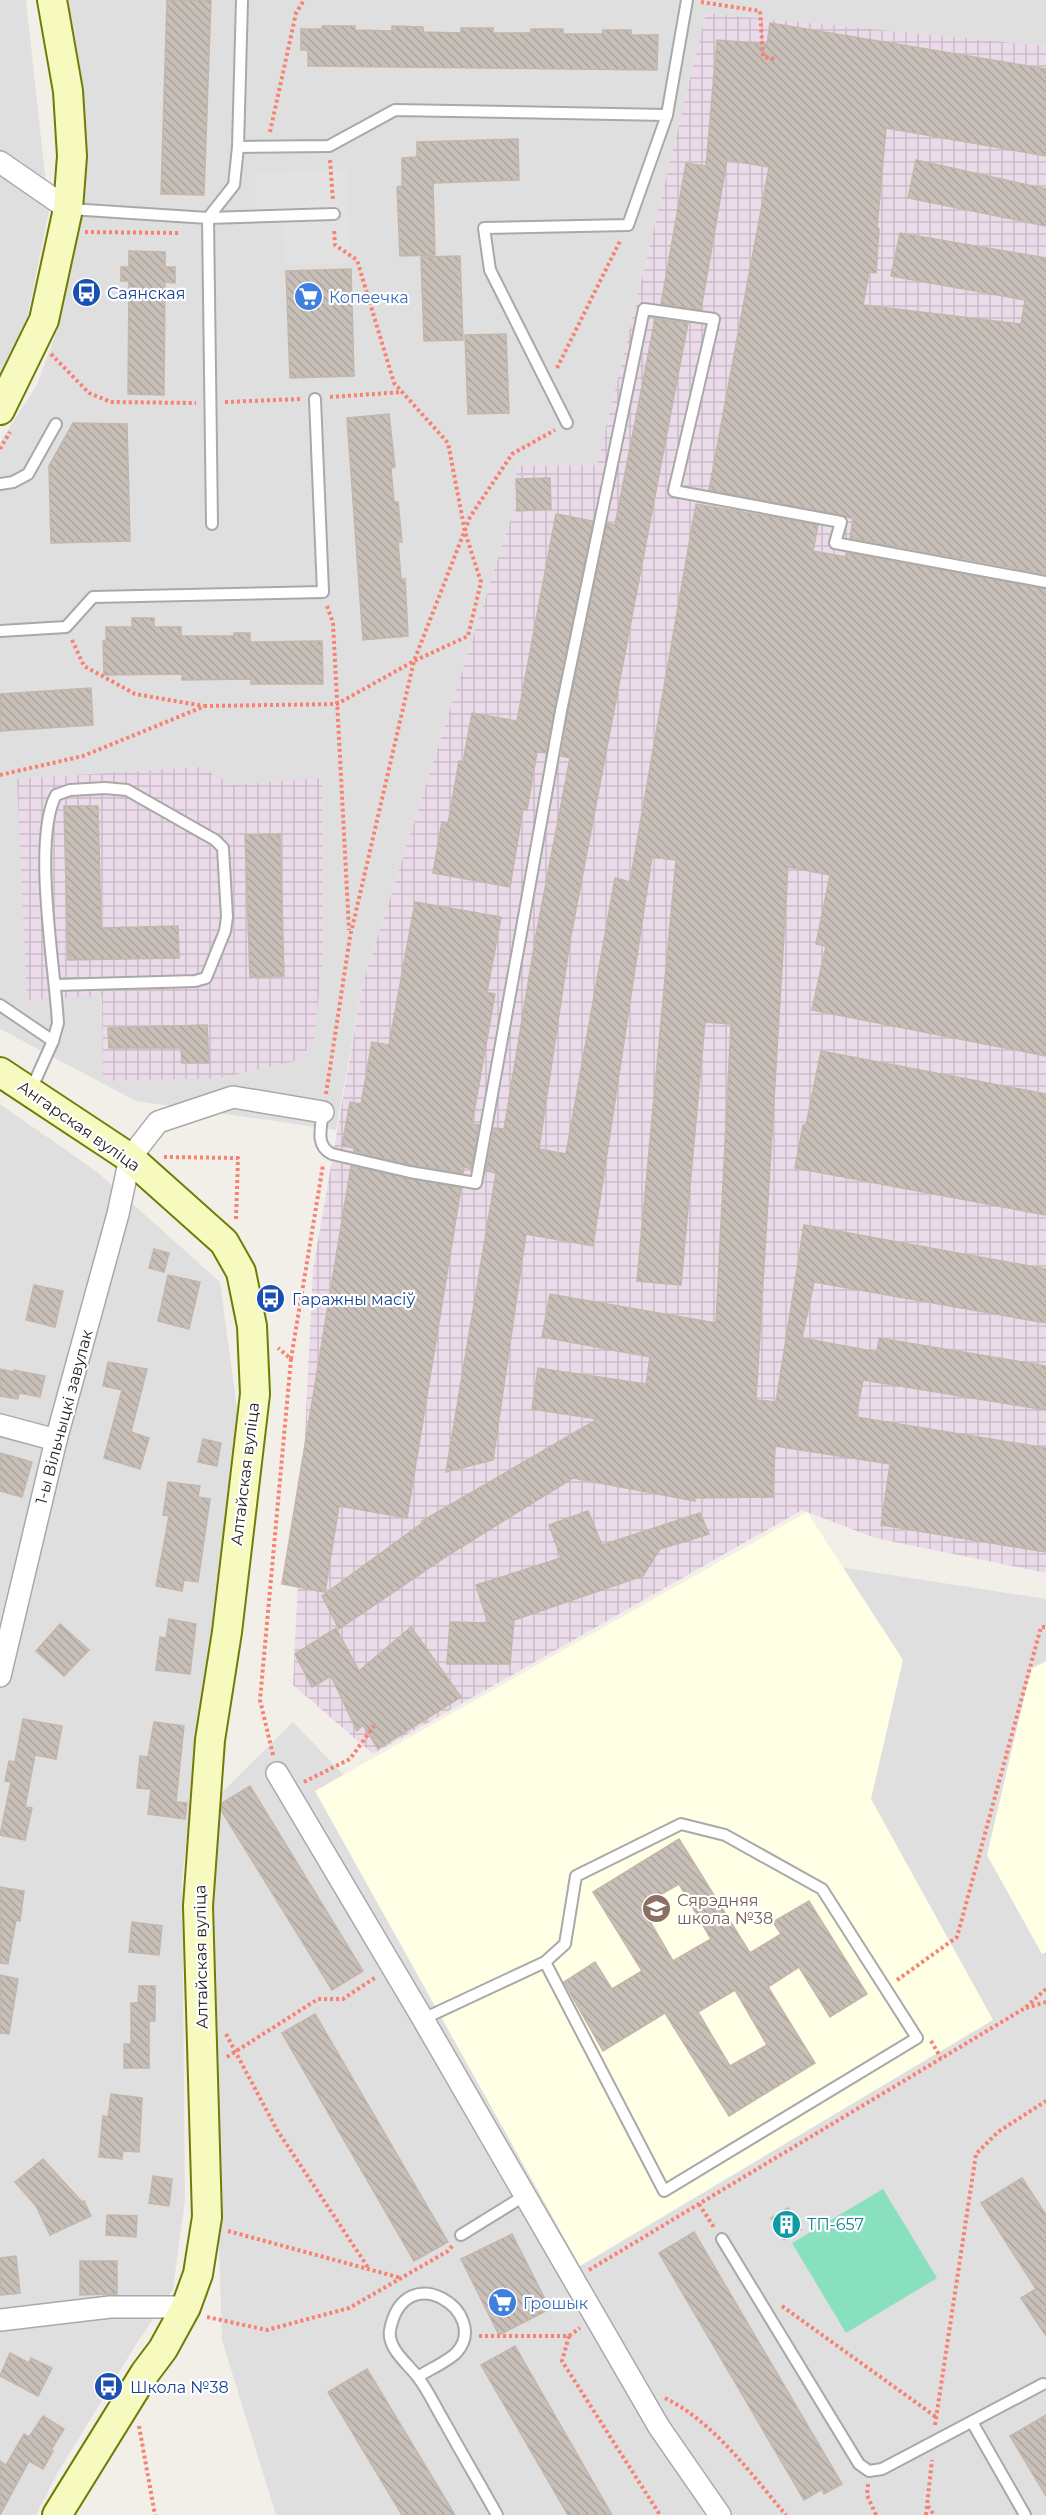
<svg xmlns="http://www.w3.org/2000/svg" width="1046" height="2515" font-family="Montserrat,sans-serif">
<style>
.residential{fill:#e0dfdf}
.industrial{fill:url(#industrial-grid)}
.education{fill:#ffffe5}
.pitch{fill:#88e0be}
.parking{fill:#e2e2e2}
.building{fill:url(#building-back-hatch);stroke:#c4b6ab;stroke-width:1.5;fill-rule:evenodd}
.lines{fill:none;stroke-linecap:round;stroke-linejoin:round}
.lane-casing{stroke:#a9a9a9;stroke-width:14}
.street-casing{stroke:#a9a9a9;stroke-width:24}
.secondary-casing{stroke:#707d05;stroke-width:32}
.path{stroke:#fa8072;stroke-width:4;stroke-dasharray:3 3;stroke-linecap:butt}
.lane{stroke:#fff;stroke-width:10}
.street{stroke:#fff;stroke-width:21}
.secondary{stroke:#f7fabf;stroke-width:28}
.labels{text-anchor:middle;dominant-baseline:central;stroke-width:4.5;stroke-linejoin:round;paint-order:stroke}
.transit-label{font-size:16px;fill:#164399;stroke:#fff;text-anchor:start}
.shop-label{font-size:16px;fill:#366cbe;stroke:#fff;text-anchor:start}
.street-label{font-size:16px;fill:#222;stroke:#fff}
.education-label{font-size:16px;fill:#785e54;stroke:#fff;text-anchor:start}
.culture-label{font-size:16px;fill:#0d838f;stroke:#fff;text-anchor:start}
</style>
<defs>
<pattern id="industrial-grid" width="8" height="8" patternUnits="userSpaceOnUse" patternTransform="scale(1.5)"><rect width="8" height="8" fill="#ebdbe8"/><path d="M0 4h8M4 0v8" fill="none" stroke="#c9bcc7"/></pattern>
<pattern id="building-back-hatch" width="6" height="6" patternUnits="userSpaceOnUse" patternTransform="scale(1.5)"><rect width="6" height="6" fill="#c7bfb8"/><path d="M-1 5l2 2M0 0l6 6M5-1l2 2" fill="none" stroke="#aba49e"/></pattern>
</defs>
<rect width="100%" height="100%" fill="#f2efe9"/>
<g class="residential">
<polygon points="0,0 26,0 49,211 28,314 0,386"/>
<polygon points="63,0 1046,0 1046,46 706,14 597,466 516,466 515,505 363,983 336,1130 136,1101 0,1029 0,442 37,385 58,328 72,264 78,212"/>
<polygon points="0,1104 97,1172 220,1282 238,1416 182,1879 185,2200 173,2289 137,2343 58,2472 36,2515 0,2515"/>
<polygon points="789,1559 1046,1599 1046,2515 276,2515 222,2340 205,1809 293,1722 360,1792"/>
</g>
<g class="industrial">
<polygon points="706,13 1046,46 1046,1573 875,1538 802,1510 373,1754 293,1685 313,1269 363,983 515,505 516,466 597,465"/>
<polygon points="200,767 233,785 322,778 323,952 314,1040 299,1060 220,1078 103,1081 102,996 27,1000 17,779"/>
</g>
<g class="education">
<polygon points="807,1512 903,1660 871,1799 993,2020 580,2266 315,1791"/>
<polygon points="1046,1661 1046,1952 1042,1954 987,1855 1031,1669"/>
</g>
<polygon class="pitch" points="883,2189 937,2278 846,2333 792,2243"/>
<polygon class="parking" points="347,170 350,263 285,265 283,219 256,219 255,173"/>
<g class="building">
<polygon points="167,0 211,0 204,195 161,194"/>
<polygon points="770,23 1046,69 1046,156 886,128 877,228 879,229 876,273 869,272 863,305 1021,324 1025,300 891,276 900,233 1046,258 1046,574 850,538 853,519 842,515 709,490 769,167 727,160 701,310 661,304 686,163 706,166 717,40 767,44"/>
<polygon points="322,26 355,26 355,30 392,31 392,26 423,27 423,32 461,33 461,28 493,28 493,33 531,33 531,29 563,29 563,34 603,34 603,30 631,30 631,35 658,35 657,70 308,66 308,50 301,50 301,29 322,29"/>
<polygon points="518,139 519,180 433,183 435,255 400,256 397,187 402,186 402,158 417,157 417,142"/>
<polygon points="916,160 1046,189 1046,226 908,198"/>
<polygon points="129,251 165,252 165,267 175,267 175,283 165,282 164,395 128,394 129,281 121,281 121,267 129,267"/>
<polygon points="460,256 463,340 424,341 421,257"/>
<polygon points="351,269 354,376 290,378 286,271"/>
<polygon points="655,319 688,323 570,941 539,1149 566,1154 615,878 630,882 696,504 818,525 813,551 846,557 847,553 1046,589 1046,1056 812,1010 826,946 816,944 830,875 788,867 756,1400 776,1402 804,1225 1046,1269 1046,1323 814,1282 802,1338 877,1352 879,1338 1046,1366 1046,1410 863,1380 856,1417 1046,1448 1046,1552 881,1525 890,1464 775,1446 773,1497 694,1498 695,1501 573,1478 450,1554 339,1629 322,1596 425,1521 422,1521 598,1419 532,1409 538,1368 646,1384 650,1357 542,1337 550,1294 716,1323 731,1024 705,1022 681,1285 637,1281 676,860 652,857 593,1246 526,1234 493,1460 446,1472 496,1173 486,1171 494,1128 504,1129 536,935 570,758 561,756 568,712 607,523 615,525"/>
<polygon points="506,334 509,413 468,414 465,335"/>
<polygon points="389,414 395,467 391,468 394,502 398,502 402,542 398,542 401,579 405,579 408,636 363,640 347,418"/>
<polygon points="73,423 127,424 130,541 51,543 49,466"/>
<polygon points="550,478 551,509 517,511 516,479"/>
<polygon points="556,514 593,521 546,753 537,752 527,810 523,809 510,887 433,873 442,822 448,824 459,761 463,762 472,713 517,721"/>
<polygon points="132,618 154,618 154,627 181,627 181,636 234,636 234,633 250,633 250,642 322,641 323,684 251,684 251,679 182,680 182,674 104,675 103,641 106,641 106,627 132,627"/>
<polygon points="91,688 93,725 0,731 0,694"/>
<polygon points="64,806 98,806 101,928 178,926 179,958 68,960"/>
<polygon points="280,834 284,976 250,977 245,835"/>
<polygon points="415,902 501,917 487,992 495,994 472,1124 479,1125 471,1169 464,1167 463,1173 411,1165 354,1151 354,1148 342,1146 350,1102 361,1104 372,1042 389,1045"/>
<polygon points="207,1025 209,1063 182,1063 181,1048 109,1048 108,1028"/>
<polygon points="821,1051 1046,1094 1046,1215 795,1168 803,1125 806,1125"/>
<polygon points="351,1166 461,1188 407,1518 339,1506 325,1592 282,1584"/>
<polygon points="154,1249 169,1253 164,1272 149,1268"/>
<polygon points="168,1275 200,1282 189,1329 158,1321"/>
<polygon points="34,1285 63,1291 55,1327 26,1320"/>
<polygon points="108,1362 147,1369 131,1432 149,1438 140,1469 104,1458 122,1390 103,1386"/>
<polygon points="0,1369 13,1372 14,1370 45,1376 40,1397 19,1393 18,1399 0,1396"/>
<polygon points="203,1439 221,1443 217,1466 198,1462"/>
<polygon points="0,1453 32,1462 22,1497 0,1491"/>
<polygon points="168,1482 200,1486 198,1497 210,1499 198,1582 184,1580 182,1591 156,1586 169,1516 163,1515"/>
<polygon points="588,1511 602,1545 700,1513 709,1534 660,1549 643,1576 514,1620 510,1664 447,1664 450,1622 488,1623 476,1585 561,1558 549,1525"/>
<polygon points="169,1619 196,1624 190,1674 156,1670 160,1637 166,1638"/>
<polygon points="60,1624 89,1650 64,1676 36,1651"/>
<polygon points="411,1627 461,1697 378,1749 363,1725 357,1731 331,1676 312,1687 295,1654 336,1628 359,1671"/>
<polygon points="23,1719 62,1726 56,1759 35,1755 25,1807 32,1808 25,1840 0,1835 11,1782 5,1781 9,1761 15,1762"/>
<polygon points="154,1722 184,1726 176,1802 187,1803 185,1819 148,1814 151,1789 137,1788 140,1756 148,1757"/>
<polygon points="250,1786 363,1971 332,1990 221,1810 222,1803"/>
<path d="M679,1839L750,1953L781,1934L773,1922L809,1901L867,1994L830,2017L799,1967L768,1987L815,2063L729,2116L665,2013L603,2051L564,1982L595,1962L612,1989L642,1971L593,1892ZM679,1884L711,1939L673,1961L641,1906ZM735,1990L767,2045L730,2066L698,2012Z"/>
<polygon points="0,1887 24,1891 20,1921 16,1920 8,1964 0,1963"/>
<polygon points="132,1922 162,1926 159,1955 129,1952"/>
<polygon points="0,1975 18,1979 9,2034 0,2033"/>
<polygon points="139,1986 155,1986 155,2021 149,2021 149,2068 124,2068 124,2044 131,2044 131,2003 138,2003"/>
<polygon points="315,2014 448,2242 414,2261 282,2033"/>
<polygon points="111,2094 142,2098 139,2152 123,2151 122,2159 99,2157 103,2116 108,2117"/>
<polygon points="43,2159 82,2202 84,2201 91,2216 50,2235 36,2206 15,2182"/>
<polygon points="153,2176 172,2179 169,2206 149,2203"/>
<polygon points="1022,2178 1046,2215 1046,2336 1021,2298 1036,2289 981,2203"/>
<polygon points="788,2208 801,2230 784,2240 771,2218"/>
<polygon points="107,2215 137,2216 136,2237 106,2235"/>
<polygon points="694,2232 842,2484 824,2494 822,2489 804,2500 659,2253"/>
<polygon points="512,2234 550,2309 499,2335 461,2259"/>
<polygon points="16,2256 20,2293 0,2295 0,2258"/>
<polygon points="80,2261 117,2261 117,2294 80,2295"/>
<polygon points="515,2346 612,2515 568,2515 481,2365"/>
<polygon points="10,2353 29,2363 31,2358 52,2368 38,2396 0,2376"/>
<polygon points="367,2369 455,2515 402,2515 328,2392"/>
<polygon points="1046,2415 1046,2496 1010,2436"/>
<polygon points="43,2416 64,2429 51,2450 53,2451 43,2469 29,2461 0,2515 0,2461 6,2465 24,2434 29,2437"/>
</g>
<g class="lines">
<defs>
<g id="lane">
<polyline points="667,115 687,0"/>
<polyline points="238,147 329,146 395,110 667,115 628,225 484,228 490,270 567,423"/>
<polyline points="70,209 208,218 334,214"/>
<polyline points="0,484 13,482 28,474 56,424"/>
<polyline points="212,524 208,218 234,185 238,147 242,0"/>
<polyline points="0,631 66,627 93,597 323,592 315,399"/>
<polyline points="0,1005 53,1041 30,1092"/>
<path d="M53,1041L58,1023C55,968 32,840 56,795L70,790L105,788L127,790L215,840L223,848L227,917L225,931L206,978L195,981L55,985"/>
<path d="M323,1112C321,1128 315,1146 332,1154L410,1172L476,1183L561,711L644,309L714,319L674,491L841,522L835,543L1046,582"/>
<polyline points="423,2019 545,1962 565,1944 576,1876 681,1824 725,1835 822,1889 917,2038 664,2191 545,1962"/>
<polyline points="461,2235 524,2196"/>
<polyline points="722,2239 859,2464 869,2471 882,2469 1043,2384"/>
<path d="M418,2377C428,2370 449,2361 457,2352C491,2313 405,2255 390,2330C387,2348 407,2363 417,2376C428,2390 436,2408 445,2423C462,2454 480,2484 497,2515"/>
<polyline points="972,2422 1025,2515"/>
</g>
<g id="street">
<polyline points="0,162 68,209"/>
<polyline points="0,1425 56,1440"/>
<polyline points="0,1676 56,1440 118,1214 130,1158 158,1122 233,1097 323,1112"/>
<polyline points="277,1773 423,2019 659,2427 720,2515"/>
<polyline points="0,2320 110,2307 186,2307"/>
</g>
<g id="secondary">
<polyline points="0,410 44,320 68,209 72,156 68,91 52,0"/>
<polyline points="0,1072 130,1158 224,1242 241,1272 252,1326 255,1394 227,1632 210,1740 198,1906 207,2217 198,2274 186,2307 163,2349 145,2373 57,2515"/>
</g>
</defs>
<use href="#lane" class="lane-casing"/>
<use href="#street" class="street-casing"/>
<use href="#secondary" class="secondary-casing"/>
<g class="path">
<polyline points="701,2 760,11 763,57 776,59"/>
<polyline points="270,132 296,13 304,0"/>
<polyline points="330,160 333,201"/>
<polyline points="85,232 179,233"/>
<polyline points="51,354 89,393 111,402 196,403"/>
<polyline points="557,368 620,241"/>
<polyline points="330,397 403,392"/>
<polyline points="225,402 301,399"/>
<polyline points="0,449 10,432"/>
<polyline points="327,606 333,623 349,930"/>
<polyline points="72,640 84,666 135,694 204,706"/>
<polyline points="0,775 83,756 205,706 337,704 414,661 468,636 481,582 465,532 448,443 394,383 357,260 335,245 334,229"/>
<polyline points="326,1094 350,937 414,661 470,517 512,454 555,430"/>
<polyline points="164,1157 238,1158 236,1219"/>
<polyline points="291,1359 323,1165"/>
<polyline points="273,1755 260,1700 291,1359 278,1348"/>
<polyline points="304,1782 350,1759 374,1726"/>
<polyline points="897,1980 957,1937 1041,1627 1046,1627"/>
<polyline points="1026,2008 1046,2002"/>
<polyline points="226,2034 277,2130 369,2269"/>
<polyline points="931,2041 941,2058"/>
<polyline points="227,2057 318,1999 343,1999 376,1977"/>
<polyline points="699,2204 715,2229"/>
<polyline points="228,2231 401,2278"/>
<polyline points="589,2270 1025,2008 1046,1989"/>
<polyline points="782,2306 936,2417"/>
<polyline points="207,2317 267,2330 349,2308 448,2251 453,2245"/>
<polyline points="479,2336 569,2336 580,2328"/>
<polyline points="569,2336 562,2361 660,2515"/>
<path d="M665,2398C715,2423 750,2473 786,2515"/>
<polyline points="935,2425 976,2154 998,2132 1046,2101"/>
<polyline points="139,2426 155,2515"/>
<polyline points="868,2484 867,2495 876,2515"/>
<polyline points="928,2506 934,2515"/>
<polyline points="926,2515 932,2460"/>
</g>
<use href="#lane" class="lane"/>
<use href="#street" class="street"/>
<use href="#secondary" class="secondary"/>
</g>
<defs>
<symbol id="bus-disc" viewBox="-11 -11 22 22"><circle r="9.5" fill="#1a4fb4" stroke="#fff"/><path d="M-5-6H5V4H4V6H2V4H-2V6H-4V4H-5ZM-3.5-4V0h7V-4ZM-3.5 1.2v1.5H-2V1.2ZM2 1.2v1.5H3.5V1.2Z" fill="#fff"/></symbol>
<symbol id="supermarket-disc" viewBox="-11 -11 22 22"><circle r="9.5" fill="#3f7fe0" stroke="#fff"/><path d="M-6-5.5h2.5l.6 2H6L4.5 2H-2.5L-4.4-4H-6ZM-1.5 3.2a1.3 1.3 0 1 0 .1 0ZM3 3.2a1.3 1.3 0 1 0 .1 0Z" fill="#fff"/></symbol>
<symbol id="school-disc" viewBox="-11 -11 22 22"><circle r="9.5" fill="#8d6e63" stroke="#fff"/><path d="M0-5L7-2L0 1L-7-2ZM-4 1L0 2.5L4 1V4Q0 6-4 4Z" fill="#fff"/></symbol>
<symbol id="building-disc" viewBox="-11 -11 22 22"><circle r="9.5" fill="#0f9aa8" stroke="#fff"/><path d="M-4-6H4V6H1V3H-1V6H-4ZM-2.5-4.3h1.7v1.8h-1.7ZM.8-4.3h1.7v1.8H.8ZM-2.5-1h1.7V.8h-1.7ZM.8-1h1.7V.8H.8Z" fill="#fff"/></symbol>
</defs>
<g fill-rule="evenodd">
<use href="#bus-disc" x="70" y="276" width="33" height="33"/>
<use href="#supermarket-disc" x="292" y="280" width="33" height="33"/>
<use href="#bus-disc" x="254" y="1282" width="33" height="33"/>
<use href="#school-disc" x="640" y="1892" width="33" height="33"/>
<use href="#building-disc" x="770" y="2208" width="33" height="33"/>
<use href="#supermarket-disc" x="486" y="2286" width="33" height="33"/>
<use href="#bus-disc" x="92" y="2370" width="33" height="33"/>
</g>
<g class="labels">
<g class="transit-label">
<text x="107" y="293">Саянская</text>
<text x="292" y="1299">Гаражны масіў</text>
<text x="130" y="2387">Школа №38</text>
</g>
<g class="shop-label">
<text x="329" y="297">Копеечка</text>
<text x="523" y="2303">Грошык</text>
</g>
<g class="street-label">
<text transform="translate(79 1126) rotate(35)">Ангарская вуліца</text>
<text transform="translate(64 1417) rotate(-75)">1-ы Вільчыцкі завулак</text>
<text transform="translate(245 1474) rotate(-83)">Алтайская вуліца</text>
<text transform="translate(201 1957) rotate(-91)">Алтайская вуліца</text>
</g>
<g class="education-label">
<text x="677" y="1900">Сярэдняя<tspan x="677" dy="18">школа №38</tspan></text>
</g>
<g class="culture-label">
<text x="807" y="2224">ТП-657</text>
</g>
</g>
</svg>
